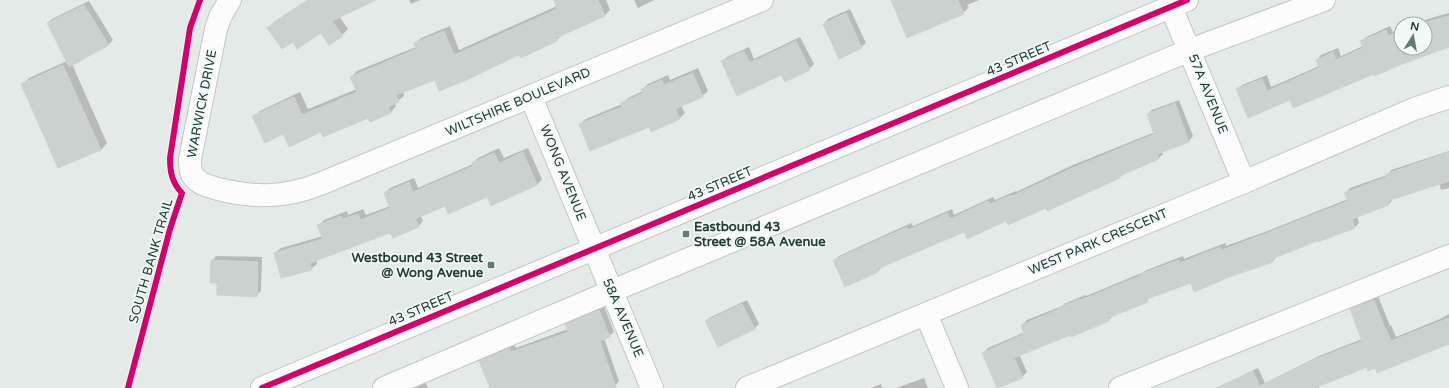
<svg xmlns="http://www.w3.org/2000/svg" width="1449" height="388" font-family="'Varela Round',sans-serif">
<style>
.shadow{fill:#0003}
.building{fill:#cbd1cf;stroke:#cdd3d0}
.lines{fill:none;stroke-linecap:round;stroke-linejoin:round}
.minor-casing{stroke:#c1c7c4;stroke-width:24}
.minor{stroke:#fbfcfb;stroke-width:22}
.cycleway-casing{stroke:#f2f9f6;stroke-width:8}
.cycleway{stroke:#d6006c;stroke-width:6}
.poi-dot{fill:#657a75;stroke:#f2f9f6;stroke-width:1.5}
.labels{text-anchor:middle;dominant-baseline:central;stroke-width:3.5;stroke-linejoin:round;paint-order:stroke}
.street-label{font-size:13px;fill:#213d38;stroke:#f2f9f6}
.poi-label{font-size:13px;font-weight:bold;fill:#213d38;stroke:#f2f9f6;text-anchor:start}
</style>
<rect width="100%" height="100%" fill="#e4eae7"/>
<g class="shadow">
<polygon points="307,0 373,0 339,16 348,29 342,35 321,31 293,41 268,28 274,22"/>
<polygon points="409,0 420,0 411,4"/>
<polygon points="555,0 606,0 610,10 604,16 562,35 557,40 520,54 435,78 403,91 404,96 395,103 396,106 391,112 368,116 322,131 283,133 254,116 260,111 300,92 308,109 357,89 351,77 357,71 416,47 415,43 421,38 450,26 459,50 557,6"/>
<polygon points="634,0 654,0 638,8"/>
<polygon points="895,0 979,0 967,5 969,7 963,13"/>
<polygon points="89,1 113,40 109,44 72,64 107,143 101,150 22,85 29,78 67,61 48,23 52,19"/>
<polygon points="850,9 866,43 861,47 824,24 828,19"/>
<polygon points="1449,13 1449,46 1374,73 1290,98 1237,90 1242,85 1267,75 1271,87 1319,66 1317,60 1321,55 1338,48 1341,56 1363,46 1361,41 1366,37 1390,26 1393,32 1401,29 1401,48 1425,48 1425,24 1414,24 1434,17"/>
<polygon points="800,37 814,64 809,69 722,61 727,57 749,47 754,59"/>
<polygon points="698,68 708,91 702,96 681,105 685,113 679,119 649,126 580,124 586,119 622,104 628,98 643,91 643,89 648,84 668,75 670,80"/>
<polygon points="1179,100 1193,136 1189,141 1162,151 1163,154 1159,158 1123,173 1120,177 1046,207 1006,220 964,230 882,267 878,271 845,286 834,261 839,256 911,223 913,226 952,209 954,215 993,197 995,200 1016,191 1016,192 1073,165 1155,132 1148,114 1152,110"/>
<polygon points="499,148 504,158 528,148 542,179 537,185 491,205 487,195 445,205 421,216 423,221 418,227 391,231 316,260 317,264 311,269 275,253 281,248 323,236 319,225 324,220 347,211 348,215 363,209 366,215 390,206 385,193 390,188 414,178 418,188 473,164 473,163 478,158"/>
<polygon points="1449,151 1449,188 1441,190 1439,183 1393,199 1389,204 1357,216 1359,223 1355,227 1318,241 1318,240 1277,256 1273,261 1226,277 1191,282 1151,296 1147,301 1113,316 1109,320 1019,354 1027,372 1022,377 998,388 983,353 988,348 1025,332 1022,325 1027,320 1062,306 1064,304 1085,295 1086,296 1144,272 1147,270 1183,256 1184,259 1225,243 1226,246 1265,232 1348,199 1346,193 1350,188 1387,175 1391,170"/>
<polygon points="216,256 262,257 261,291 256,296 218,282 212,261"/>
<polygon points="1378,296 1390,326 1391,325 1396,337 1440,319 1449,314 1449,345 1448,345 1447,343 1376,367 1367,366 1318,386 1319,388 1237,388 1240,378 1245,374 1258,368 1265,383 1319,356 1362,339 1351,309 1356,305"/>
<polygon points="747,300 759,324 754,329 706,321 711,317"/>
<polygon points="604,306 614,332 609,336 604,338 619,381 615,386 608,388 491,388 480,361 485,357 514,344 516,348 568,329 566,325 571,320"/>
<polygon points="924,378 928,388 896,388"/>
<polygon points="425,382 428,388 412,388"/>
<polygon points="881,384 882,388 871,388"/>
</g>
<g class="building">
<polygon points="308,0 376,0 332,21 343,36 329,45 321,33 297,49 293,42 282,49 267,28"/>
<polygon points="554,0 598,0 605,16 556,38 557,41 521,58 519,55 464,81 439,91 435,80 396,95 399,102 388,107 391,113 370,122 368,118 323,137 321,132 289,147 283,134 265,143 252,116 294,97 302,115 357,92 350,77 416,49 414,43 444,31 454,55 557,9"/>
<polygon points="891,0 958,0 964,14 907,38"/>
<polygon points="84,5 109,45 69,67 47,23"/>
<polygon points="846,13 862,48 839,59 823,24"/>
<polygon points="1449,16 1449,47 1400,65 1375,76 1374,74 1293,108 1290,100 1248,118 1236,89 1262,79 1267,91 1319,68 1316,60 1333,52 1336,60 1363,48 1360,41 1386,30 1388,36 1401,31 1401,48 1425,48 1425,24 1420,24"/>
<polygon points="796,41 810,70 785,82 781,75 737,96 721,61 744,51 750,63"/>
<polygon points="63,65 101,150 58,168 21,84"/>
<polygon points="693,73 703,97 675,109 680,119 651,132 649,127 590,151 579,124 622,107 621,103 643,93 641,89 662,80 664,85"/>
<polygon points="1175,103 1189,142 1157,154 1159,159 1120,176 1120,178 1047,211 1046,208 1008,225 1006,221 967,239 964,232 877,269 878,272 845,287 833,260 907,227 908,230 947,213 950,219 988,201 990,204 1011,195 1012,196 1068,170 1154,134 1147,114"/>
<polygon points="523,152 537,185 491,206 487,197 448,214 445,206 415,219 419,227 393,238 390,233 310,263 312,270 281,278 274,253 323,239 317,225 341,216 343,219 358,214 361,220 390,208 384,193 409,182 413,192 473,166 472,163 494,153 499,163"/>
<polygon points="1449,152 1449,181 1388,201 1389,205 1352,219 1355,228 1318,242 1317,241 1272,259 1273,262 1227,278 1194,292 1191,283 1147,299 1148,302 1108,318 1109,321 1071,337 1070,335 1014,358 1023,378 997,388 982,353 1024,334 1021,325 1059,309 1058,308 1080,299 1081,300 1142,275 1141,274 1179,260 1180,263 1220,247 1222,250 1259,236 1348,201 1344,193 1386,177 1386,174"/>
<polygon points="211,260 258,262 257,297 217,295 217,283 210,283"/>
<polygon points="1374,300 1385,329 1386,329 1391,341 1449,318 1449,344 1377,373 1375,368 1368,371 1367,367 1315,388 1216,388 1253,371 1260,386 1313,360 1362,341 1350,309"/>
<polygon points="742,304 755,329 718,347 705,321"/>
<polygon points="599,310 610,337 600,341 616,388 490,388 479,361 510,348 511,352 568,332 565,324"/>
</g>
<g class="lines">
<defs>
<g id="minor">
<path d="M230,0L220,17L216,29L190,159C190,164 190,170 192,174C197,184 208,186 218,189C254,198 285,198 320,184L762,0"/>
<polyline points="1171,7 1244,182"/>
<polyline points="531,97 652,388"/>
<polyline points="926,314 957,388"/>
<polyline points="262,388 1187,0"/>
<polyline points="384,388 612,291 1190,50 1324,0"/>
<polyline points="747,388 1244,182 1414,109 1449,97"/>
<polyline points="1120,388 1449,256"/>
</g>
</defs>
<use href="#minor" class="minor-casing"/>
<use href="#minor" class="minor"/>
<defs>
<g id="cycleway">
<path d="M128,388L170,229L182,193C172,183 170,172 170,158L190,28L200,0"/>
<polyline points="262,388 1187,0"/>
</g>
</defs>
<use href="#cycleway" class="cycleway-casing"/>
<use href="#cycleway" class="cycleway"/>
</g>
<g class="poi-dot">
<rect x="682" y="230" width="8" height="8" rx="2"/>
<rect x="487" y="261" width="8" height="8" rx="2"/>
</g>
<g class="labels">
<g class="street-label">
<text transform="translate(1019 59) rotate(-23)">43 STREET</text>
<text transform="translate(1208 94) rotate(68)">57A AVENUE</text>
<text transform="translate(518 102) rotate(-23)">WILTSHIRE BOULEVARD</text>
<text transform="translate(202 104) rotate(-79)">WARWICK DRIVE</text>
<text transform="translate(563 173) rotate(68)">WONG AVENUE</text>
<text transform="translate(720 184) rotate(-23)">43 STREET</text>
<text transform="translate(1098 242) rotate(-23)">WEST PARK CRESCENT</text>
<text transform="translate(151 261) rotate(-74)">SOUTH BANK TRAIL</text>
<text transform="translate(421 309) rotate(-23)">43 STREET</text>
<text transform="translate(623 318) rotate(67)">58A AVENUE</text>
</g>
<g class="poi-label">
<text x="694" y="227">Eastbound 43<tspan x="694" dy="15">Street @ 58A Avenue</tspan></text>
<text x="483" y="258" text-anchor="end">Westbound 43 Street<tspan x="483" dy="15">@ Wong Avenue</tspan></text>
</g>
</g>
<g transform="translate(1413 36) rotate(11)"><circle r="19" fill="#f2f9f6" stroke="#9eaeaa"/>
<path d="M0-3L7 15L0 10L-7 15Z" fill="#657a75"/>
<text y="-6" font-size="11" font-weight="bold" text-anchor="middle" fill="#213d38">N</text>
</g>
</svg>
